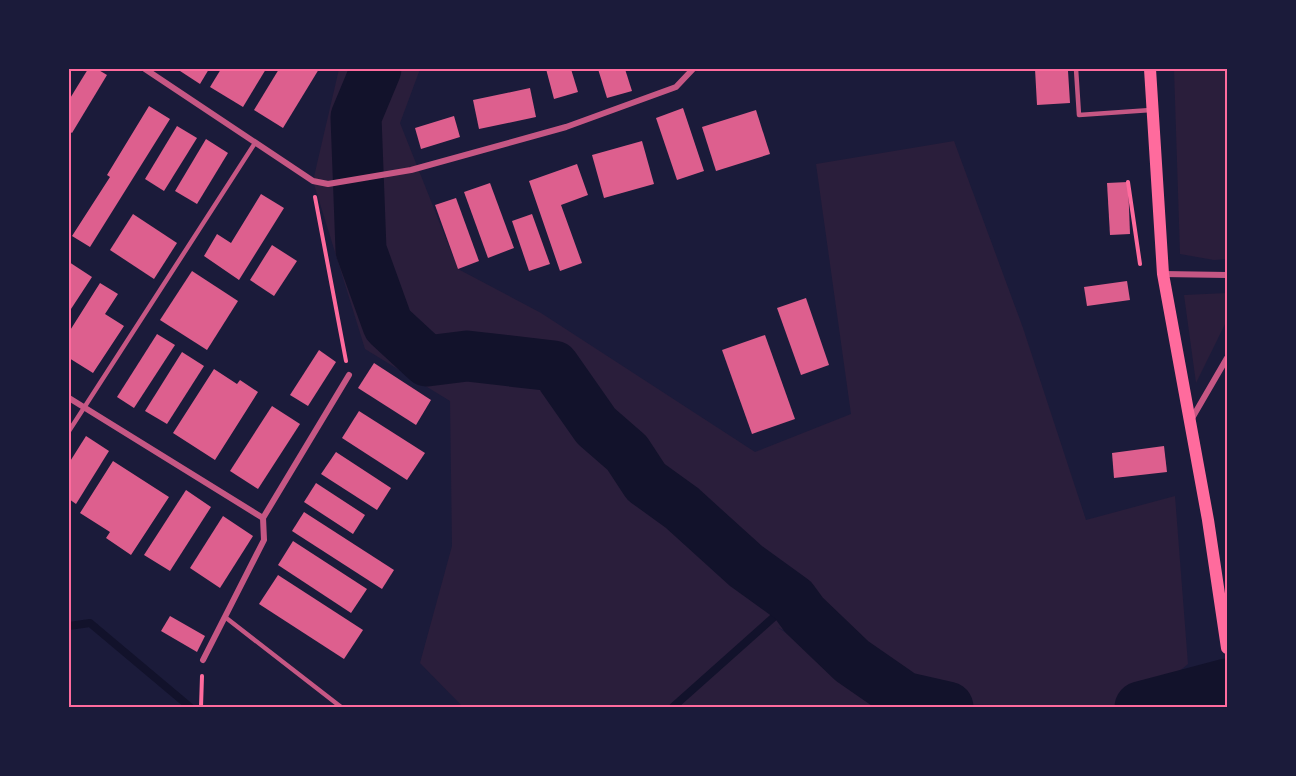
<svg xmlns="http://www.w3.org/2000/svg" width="1296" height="776" font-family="'Space Grotesk',sans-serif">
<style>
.green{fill:#2a1e3b}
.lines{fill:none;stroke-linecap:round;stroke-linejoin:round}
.stream{stroke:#12122b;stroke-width:8}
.river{stroke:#12122b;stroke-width:51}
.building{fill:#dd5f8e}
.path{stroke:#ff6b9d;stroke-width:4}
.service{stroke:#c65784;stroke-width:4.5}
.minor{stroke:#c65784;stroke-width:6}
.secondary{stroke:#ff6b9d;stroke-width:12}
.neatline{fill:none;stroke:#ff6b9d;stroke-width:2}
</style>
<rect width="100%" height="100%" fill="#1b1b3a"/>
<g class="green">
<polygon points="339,69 420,69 400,123 458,269 541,313 755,452 851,414 816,164 954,141 1023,328 1086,520 1175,496 1188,664 1135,707 936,704 777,627 900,707 463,707 420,663 452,546 450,401 365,349 313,181"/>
<polygon points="1174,69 1227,69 1227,259 1214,260 1180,254"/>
<polygon points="1227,293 1227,320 1196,383 1184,295"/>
</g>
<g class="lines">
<g class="stream">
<polyline points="69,626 90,623 190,707"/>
<polyline points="1208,689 1210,707"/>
<polyline points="673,707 793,600"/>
</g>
<g class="river">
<polyline points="376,69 356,117 361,250 388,325 427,361 467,356 554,366 596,426 627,453 646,482 682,508 746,566 793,600 804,615 852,661 904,697 948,707"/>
<polyline points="1140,707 1227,684"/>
</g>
</g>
<g class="building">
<polygon points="88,69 97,69 107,75 72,133 69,131 69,100"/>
<polygon points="177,69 209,69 200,84"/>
<polygon points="221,69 266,69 243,107 210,87"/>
<polygon points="279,69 319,69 283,128 254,110"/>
<polygon points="546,69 571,69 578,92 554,99"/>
<polygon points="598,69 625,69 632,91 607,98"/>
<polygon points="1035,69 1072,69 1072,71 1068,71 1070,103 1037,105"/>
<polygon points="530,88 536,117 479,129 473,100"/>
<polygon points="149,106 170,119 90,247 72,236 110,177 107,175"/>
<polygon points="683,108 704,171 677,180 656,118"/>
<polygon points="756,110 770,154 716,171 702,127"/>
<polygon points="454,116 460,137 421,149 415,128"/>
<polygon points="177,126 197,138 164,191 145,179"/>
<polygon points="206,139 228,153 197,204 175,191"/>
<polygon points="642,141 654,184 604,198 592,155"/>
<polygon points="577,164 588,195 561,205 582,263 560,271 529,181"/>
<polygon points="1128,182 1130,234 1110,235 1107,183"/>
<polygon points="490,183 514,248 488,258 464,192"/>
<polygon points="261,194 284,208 239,280 204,256 217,234 231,243"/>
<polygon points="456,198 479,261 458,269 435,205"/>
<polygon points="133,214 177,243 154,279 110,250"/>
<polygon points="532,214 550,264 529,271 512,221"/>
<polygon points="272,245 297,261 274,296 250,280"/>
<polygon points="69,262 92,277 69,312"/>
<polygon points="192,271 238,301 207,350 160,320"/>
<polygon points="1127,281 1130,300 1087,306 1084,287"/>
<polygon points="100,283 118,294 105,314 124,326 93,373 69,358 69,332"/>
<polygon points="806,298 829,365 801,375 777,308"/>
<polygon points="157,334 175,345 134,408 117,397"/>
<polygon points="765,335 795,419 752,434 722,350"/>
<polygon points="319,350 336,362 308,406 290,395"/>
<polygon points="182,352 204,366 167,424 145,411"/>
<polygon points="374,363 431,400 416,425 358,388"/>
<polygon points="214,369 237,384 240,380 258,392 215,460 173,433"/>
<polygon points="272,406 300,424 258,489 230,471"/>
<polygon points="359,411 425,453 407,480 342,438"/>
<polygon points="86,436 109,451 76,504 69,499 69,463"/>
<polygon points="1164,446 1167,472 1114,478 1112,453"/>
<polygon points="336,452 391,488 377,510 321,474"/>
<polygon points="113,461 169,497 131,555 106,538 110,532 80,513"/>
<polygon points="316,483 365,515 353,534 304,502"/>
<polygon points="186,490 211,507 170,571 144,555"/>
<polygon points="304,512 394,570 382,589 292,531"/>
<polygon points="223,516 253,536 220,588 190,568"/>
<polygon points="293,541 367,589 351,613 278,565"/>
<polygon points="278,575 363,630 344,659 259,604"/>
<polygon points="170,616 205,636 197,652 161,631"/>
</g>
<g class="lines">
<g class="path">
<polyline points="1128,182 1140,264"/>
<polyline points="315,197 346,361"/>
<polyline points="201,707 202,676"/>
</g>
<g class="service">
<polyline points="1076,69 1079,115 1151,110"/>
<polyline points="69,431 255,143"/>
<polyline points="225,617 341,707"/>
</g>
<g class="minor">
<polyline points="145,69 313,181 328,184 411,170 566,127 676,87 693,69"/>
<polyline points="1163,274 1227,275"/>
<polyline points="69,398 263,518"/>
<polyline points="1191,420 1227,358"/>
<polyline points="203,660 264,540 263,518 349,375"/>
</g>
<polyline class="secondary" points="1150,69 1163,274 1208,520 1227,648"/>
</g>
<rect width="1296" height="776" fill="none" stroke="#1b1b3a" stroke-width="141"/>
<rect x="70" y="70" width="1156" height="636" class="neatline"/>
</svg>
